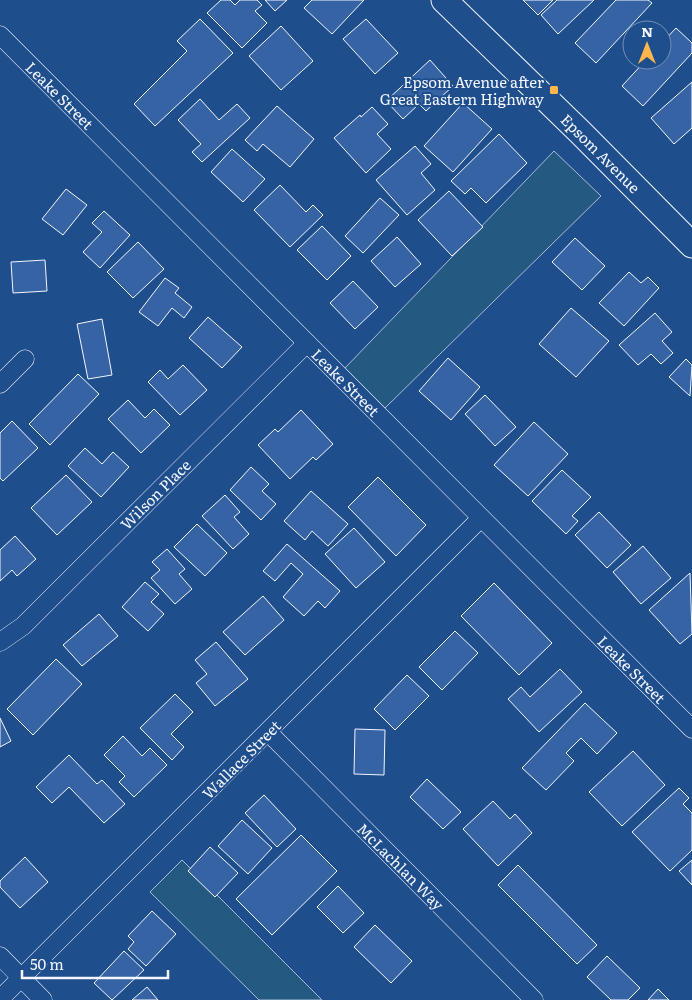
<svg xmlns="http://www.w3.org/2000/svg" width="692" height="1000" font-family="Literata,serif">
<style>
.green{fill:#245a82;stroke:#a8bbd7}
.building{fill:#3563a3;stroke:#f2f6ff}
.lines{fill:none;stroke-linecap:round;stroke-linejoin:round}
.street-casing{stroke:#f2f6ff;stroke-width:19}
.secondary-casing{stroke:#f2f6ff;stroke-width:27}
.street{stroke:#1f4e8c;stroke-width:18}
.secondary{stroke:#1f4e8c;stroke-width:25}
.poi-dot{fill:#ffb74d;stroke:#1f4e8c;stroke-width:2}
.labels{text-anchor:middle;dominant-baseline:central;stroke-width:4;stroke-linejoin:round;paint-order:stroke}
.poi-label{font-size:15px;fill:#f2f6ff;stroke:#1f4e8c;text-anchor:end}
.street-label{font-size:15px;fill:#f2f6ff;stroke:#1f4e8c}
</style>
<rect width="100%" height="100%" fill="#1f4e8c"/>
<g class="green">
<polygon points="554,151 601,196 385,408 345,368"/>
<polygon points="182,860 322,1000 259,1000 150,892"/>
</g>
<g class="building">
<polygon points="221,0 230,0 235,5 240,0 257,0 262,5 255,11 267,23 242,48 207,13"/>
<polygon points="265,0 287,0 275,11"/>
<polygon points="312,0 364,0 332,34 304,8"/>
<polygon points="523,0 553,0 538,15"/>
<polygon points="557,0 594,0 558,34 541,15"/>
<polygon points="616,0 648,0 652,3 596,63 575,43"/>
<polygon points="200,19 233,53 155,126 134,104 187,51 177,41"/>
<polygon points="366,19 398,53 375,74 343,39"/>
<polygon points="281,26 313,61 281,90 249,56"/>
<polygon points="676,28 692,43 692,53 643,106 622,86 646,60 662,60 662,43"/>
<polygon points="430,60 453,86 426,111 419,104 403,119 386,101"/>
<polygon points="692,82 692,128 674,144 651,118"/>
<polygon points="200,99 219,120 237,104 250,118 202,162 192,152 201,144 178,120"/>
<polygon points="463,103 492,129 453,172 424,146"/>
<polygon points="277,106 314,139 290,167 263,144 257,151 245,140"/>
<polygon points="372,107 388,124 377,134 391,149 366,173 334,138 360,115 361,117"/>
<polygon points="499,134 527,163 486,203 471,188 465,194 451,181"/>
<polygon points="415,146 431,164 421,173 435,190 407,215 376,180"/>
<polygon points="232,149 265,179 243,202 211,172"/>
<polygon points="280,185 306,212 313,205 323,215 290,247 254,210"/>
<polygon points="66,189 87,205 63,235 42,219"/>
<polygon points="449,191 483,227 452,256 418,220"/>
<polygon points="380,198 399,215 363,253 345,236"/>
<polygon points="104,211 130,235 100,268 83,252 102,232 92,223"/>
<polygon points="322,226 351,256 327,280 297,250"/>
<polygon points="397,237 421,264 395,287 371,261"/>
<polygon points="575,238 605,266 582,290 552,262"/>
<polygon points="138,242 164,269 133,298 107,272"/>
<polygon points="45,260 47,291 13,293 11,262"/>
<polygon points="629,272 641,283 648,277 659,288 624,326 599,303"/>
<polygon points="165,278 179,288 175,293 192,307 184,318 172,308 158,326 139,312"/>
<polygon points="353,281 378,307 355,329 330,303"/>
<polygon points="571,308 609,341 576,377 539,344"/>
<polygon points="655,313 672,332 662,341 673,353 661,364 651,354 638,365 619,345"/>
<polygon points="208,317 242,347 222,368 189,338"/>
<polygon points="102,319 112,375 88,379 77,324"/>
<polygon points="448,358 480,387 451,420 419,391"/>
<polygon points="686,359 692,365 690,396 669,377"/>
<polygon points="183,365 207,390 180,415 148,382 160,370 168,379"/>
<polygon points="78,374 99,394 50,445 29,424"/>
<polygon points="485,395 516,427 495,446 465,414"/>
<polygon points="128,400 145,418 154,409 170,425 141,453 108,419"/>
<polygon points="301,410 333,444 316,460 313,457 290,479 258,445 275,429 278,432"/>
<polygon points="12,421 38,448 3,481 0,478 0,433"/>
<polygon points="534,422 568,454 528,496 494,465"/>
<polygon points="85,448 102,464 113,452 129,467 101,497 68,466"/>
<polygon points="251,467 269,484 262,491 276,504 261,520 230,490"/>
<polygon points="562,470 591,497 572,516 578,521 566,534 532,501"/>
<polygon points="66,475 92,502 57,535 31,508"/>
<polygon points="378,477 426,525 396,556 348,507"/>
<polygon points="311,491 348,524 328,546 312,531 305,540 284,521"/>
<polygon points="225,495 240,512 234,517 249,534 233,549 202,516"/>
<polygon points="599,512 631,545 607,568 575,535"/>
<polygon points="197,524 227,553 205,576 174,547"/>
<polygon points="354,528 385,562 356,588 325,554"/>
<polygon points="15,536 36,559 17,576 12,570 0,581 0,550"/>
<polygon points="287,544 340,591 325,608 318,601 304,616 283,597 303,574 291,563 275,581 263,571"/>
<polygon points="643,546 671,578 641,604 613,572"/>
<polygon points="167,549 185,569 179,574 192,589 175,604 151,578 160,570 152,562"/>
<polygon points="690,573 692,634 680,644 649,610"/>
<polygon points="145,582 159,594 151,602 164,614 148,631 122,607"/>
<polygon points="494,583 552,643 519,675 461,616"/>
<polygon points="263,596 284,620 245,655 223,632"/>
<polygon points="99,614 118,636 82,666 63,645"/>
<polygon points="455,631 478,653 442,690 419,667"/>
<polygon points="216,642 248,679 215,706 196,683 207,674 195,660"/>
<polygon points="56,659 82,684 33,735 7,709"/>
<polygon points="560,669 582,692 539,732 508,699 521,687 530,697"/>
<polygon points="407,675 429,696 395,730 374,709"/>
<polygon points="175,694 193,712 171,734 184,747 172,760 140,728"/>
<polygon points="585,703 617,733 597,754 581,738 566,753 574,761 546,790 522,768"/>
<polygon points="0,718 11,741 0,747"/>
<polygon points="355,729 385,730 384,775 354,774"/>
<polygon points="123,736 142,756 150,748 167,765 134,797 119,782 125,776 104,755"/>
<polygon points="633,751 665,785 622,826 589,792"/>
<polygon points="69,755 97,784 102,780 125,804 104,823 69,787 52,803 36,787"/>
<polygon points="427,779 461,812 443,829 410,797"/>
<polygon points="679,788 689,798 683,804 692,813 692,850 670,871 632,832"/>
<polygon points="264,795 296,829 277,847 245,813"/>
<polygon points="493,801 510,819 515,814 532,833 498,866 463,829"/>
<polygon points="242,820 272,848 248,874 218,846"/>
<polygon points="301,835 337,871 272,935 236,899"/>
<polygon points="210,847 238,873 215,897 188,871"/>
<polygon points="25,857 48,882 20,908 0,887 0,881"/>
<polygon points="692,860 692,885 679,871"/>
<polygon points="518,865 597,945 577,964 498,885"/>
<polygon points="338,886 364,913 343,933 317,907"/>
<polygon points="152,911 176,934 146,966 128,949 134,942 128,936"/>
<polygon points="375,925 412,961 391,983 354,947"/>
<polygon points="124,951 144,970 112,1000 94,983"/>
<polygon points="607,956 640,988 628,1000 611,1000 587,977"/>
<polygon points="147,987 158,1000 132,1000"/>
<polygon points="658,989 669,1000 648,1000"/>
</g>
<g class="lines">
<defs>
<g id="street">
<polyline points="0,35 692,729"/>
<polyline points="0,384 25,359"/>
<polyline points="0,642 23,626 307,343"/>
<polyline points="268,732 534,1000"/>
<polyline points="0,956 43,1000"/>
<polyline points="0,999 481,518"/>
</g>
<polyline id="secondary" points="444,0 580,132 692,245"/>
</defs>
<use href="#street" class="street-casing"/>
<use href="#secondary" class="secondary-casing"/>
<use href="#street" class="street"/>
<use href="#secondary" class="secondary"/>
</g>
<rect class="poi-dot" x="549" y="85" width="10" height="10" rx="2.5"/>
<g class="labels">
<g class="poi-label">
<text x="544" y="81">Epsom Avenue after<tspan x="544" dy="17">Great Eastern Highway</tspan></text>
</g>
<g class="street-label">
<text transform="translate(60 95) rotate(45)">Leake Street</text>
<text transform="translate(601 153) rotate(45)">Epsom Avenue</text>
<text transform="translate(346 382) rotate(45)">Leake Street</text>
<text transform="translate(155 494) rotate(-45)">Wilson Place</text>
<text transform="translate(632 669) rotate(45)">Leake Street</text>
<text transform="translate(241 759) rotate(-45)">Wallace Street</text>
<text transform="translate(401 866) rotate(45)">McLachlan Way</text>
</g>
</g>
<g transform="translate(647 45)"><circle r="24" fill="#1f4e8c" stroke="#7391ba"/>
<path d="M0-4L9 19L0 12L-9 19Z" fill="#ffb74d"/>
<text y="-8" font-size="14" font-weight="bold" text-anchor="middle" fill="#f2f6ff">N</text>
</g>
<path d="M22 970v8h146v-8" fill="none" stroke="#f2f6ff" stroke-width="2.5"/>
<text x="30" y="970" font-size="15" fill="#f2f6ff" stroke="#1f4e8c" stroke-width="4" paint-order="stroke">50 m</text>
</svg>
